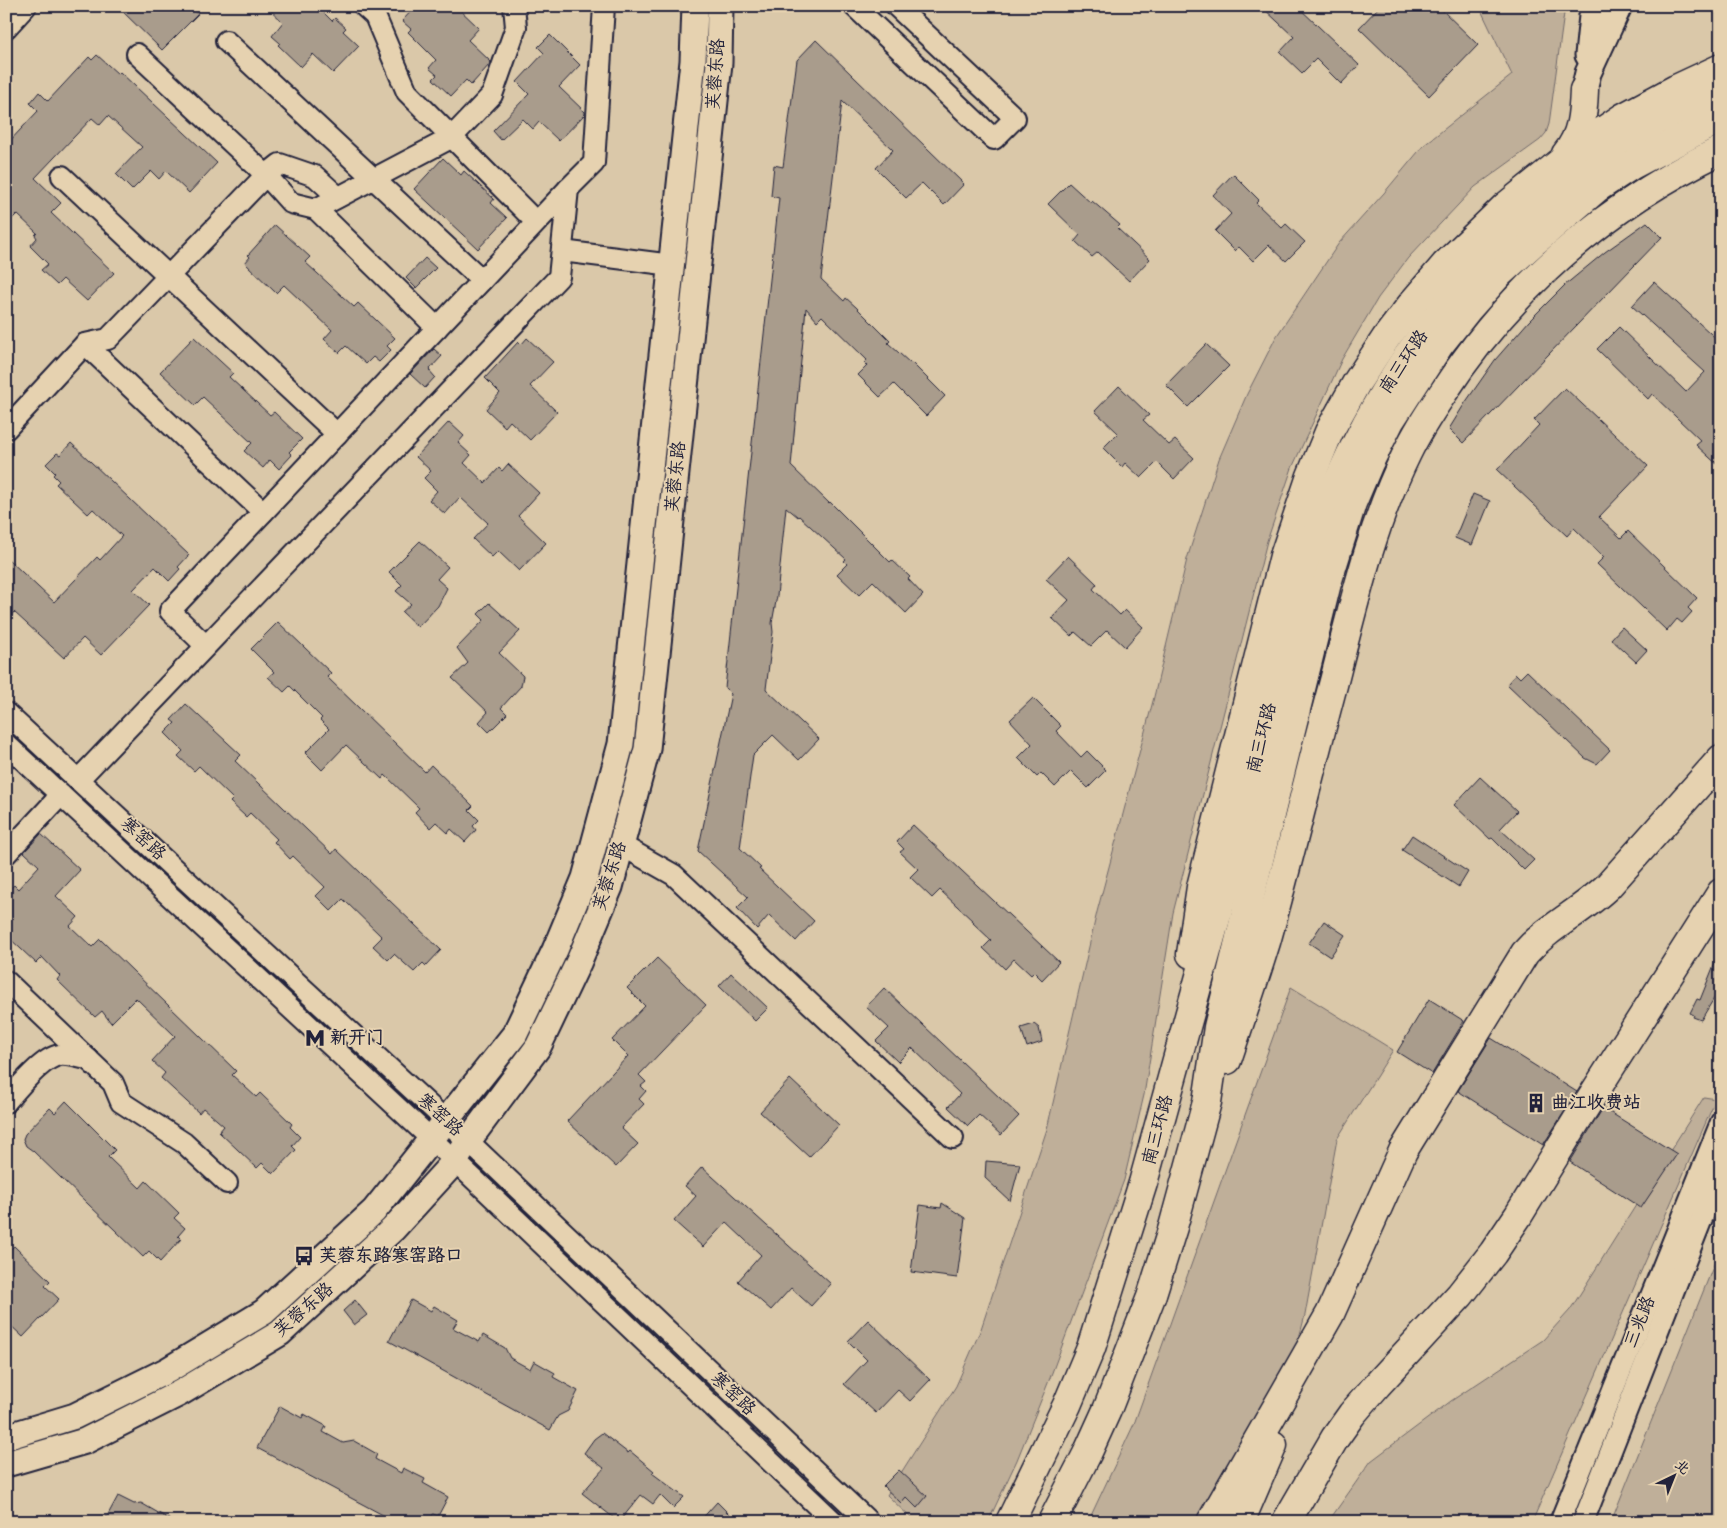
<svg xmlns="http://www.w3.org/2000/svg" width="1727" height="1528" font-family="Mynerve,'LXGW WenKai TC',sans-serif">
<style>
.green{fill:#bfaf99;stroke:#70686a}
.building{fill:#a99c8c;stroke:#22223b}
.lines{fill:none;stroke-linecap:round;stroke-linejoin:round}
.minor-casing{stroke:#22223b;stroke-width:24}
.major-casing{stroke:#22223b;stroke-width:29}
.highway-casing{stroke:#22223b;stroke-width:31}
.minor{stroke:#e6d2b0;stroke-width:20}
.major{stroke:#e6d2b0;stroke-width:25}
.highway{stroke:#e6d2b0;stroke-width:28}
.labels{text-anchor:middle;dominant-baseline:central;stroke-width:4;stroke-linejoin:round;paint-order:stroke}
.street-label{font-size:18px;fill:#22223b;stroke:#e6d2b0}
.poi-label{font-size:18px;font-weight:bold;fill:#22223b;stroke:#e6d2b0;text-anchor:start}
</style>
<rect width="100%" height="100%" fill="#dac8a9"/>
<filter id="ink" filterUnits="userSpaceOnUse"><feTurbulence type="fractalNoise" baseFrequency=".02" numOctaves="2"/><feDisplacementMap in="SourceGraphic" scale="10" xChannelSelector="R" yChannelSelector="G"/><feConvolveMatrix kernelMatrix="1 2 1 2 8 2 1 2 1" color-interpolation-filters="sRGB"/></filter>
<g filter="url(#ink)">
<g class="green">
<polygon points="1479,6 1565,6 1549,124 1546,133 1540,140 1475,187 1408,258 1378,298 1342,359 1292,468 1267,541 1173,913 1144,1095 1124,1180 1050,1378 1017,1460 988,1522 915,1522 887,1495 956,1386 981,1329 1047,1129 1097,912 1153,701 1187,559 1219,459 1247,394 1276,337 1339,243 1384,193 1423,146 1512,75"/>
<polygon points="1291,987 1393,1050 1337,1139 1305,1315 1291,1369 1238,1522 1088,1522 1134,1424"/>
<polygon points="1704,1097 1716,1099 1532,1522 1328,1522 1371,1461 1451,1401 1543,1340 1570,1310"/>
<polygon points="1721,1247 1721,1522 1611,1522"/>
</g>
<g class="building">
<polygon points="117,6 190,6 198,14 162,50"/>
<polygon points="266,6 317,6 332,21 335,18 346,28 343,31 359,46 333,73 313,54 301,67 278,45 280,43 272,36 283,22"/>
<polygon points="416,6 456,6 479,28 468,40 491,62 490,64 471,85 466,80 451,96 433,79 437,75 429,68 436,60 408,32 411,29 402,21"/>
<polygon points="1261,6 1297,6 1359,65 1341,84 1316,59 1302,73 1280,52 1294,37"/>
<polygon points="1380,6 1438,6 1478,45 1429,96 1359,28"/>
<polygon points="550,35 580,65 559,87 585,112 585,114 559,141 539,122 533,129 523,119 501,140 493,131 529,94 517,82 544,53 538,47"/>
<polygon points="816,40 964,184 944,205 922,183 906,198 876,168 893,150 842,101 821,279 844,301 846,298 856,307 890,341 888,343 910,363 911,362 945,396 926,416 894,384 880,397 858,375 867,366 864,363 867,360 822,316 817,321 806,308 791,466 829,503 830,502 890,562 892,560 910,577 908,579 923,595 906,613 873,581 859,595 837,574 847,564 844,561 846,559 799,516 798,517 786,507 777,596 772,623 773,632 766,689 819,739 799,760 773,735 753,755 740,848 761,868 759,869 814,921 796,941 769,915 757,929 737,908 748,897 698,851 731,694 725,688 779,198 771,196 774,165 783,167 797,60"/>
<polygon points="97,55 118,74 120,72 217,163 189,193 166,171 159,179 151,171 132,190 116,174 142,147 108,116 100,125 92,118 35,178 61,203 51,213 114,273 87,301 63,279 57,285 41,270 48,264 30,246 37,238 35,235 37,233 17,214 6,225 6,145 38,111 30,103 39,92 48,101 89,57 92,60"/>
<polygon points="443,158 461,175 464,171 494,199 491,203 507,218 478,249 414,189"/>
<polygon points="1233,174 1259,200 1256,203 1282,228 1286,224 1305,242 1286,261 1269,245 1253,261 1239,247 1235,251 1215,231 1231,214 1213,195"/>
<polygon points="1069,183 1091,203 1092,201 1120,225 1117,228 1150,259 1129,281 1098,252 1092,257 1075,241 1080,235 1048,204"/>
<polygon points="1647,222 1662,237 1463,443 1449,429 1465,403 1495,360 1529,321 1565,285 1605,252"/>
<polygon points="275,225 310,257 305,262 354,307 358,303 395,338 387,346 391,350 379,362 373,357 366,364 346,346 339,353 324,339 332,330 284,285 276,293 245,263 250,257 248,255"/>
<polygon points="425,258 436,268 416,288 406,278"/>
<polygon points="1654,282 1721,343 1721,468 1696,445 1701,441 1652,394 1648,399 1597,349 1619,327 1686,392 1705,372 1632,306"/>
<polygon points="194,337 233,373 229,377 270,415 274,412 302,439 289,452 292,455 279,469 270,460 263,468 244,451 252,443 203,397 195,405 160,372"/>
<polygon points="527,338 553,362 530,386 557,412 530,440 510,421 505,427 486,409 500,393 485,378 518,342 521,345"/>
<polygon points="1206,344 1229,366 1188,407 1166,385"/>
<polygon points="434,349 442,356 429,370 435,377 425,388 410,374"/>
<polygon points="1119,386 1149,415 1143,420 1169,445 1175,440 1194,458 1174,479 1157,462 1141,478 1125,463 1122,467 1103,448 1118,433 1095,411"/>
<polygon points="1565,388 1648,466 1599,517 1621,538 1628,531 1697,598 1688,608 1692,612 1682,623 1677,619 1667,631 1597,564 1604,557 1574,528 1567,536 1497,470 1539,425 1534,420"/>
<polygon points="449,422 464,436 458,443 471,455 464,463 485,483 499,468 502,471 508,464 539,493 518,516 546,543 519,571 498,551 492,557 473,539 488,523 460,497 445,514 429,500 437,491 424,478 431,471 416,457"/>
<polygon points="71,443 189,555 178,567 180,569 169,581 155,567 133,590 149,605 101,655 83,638 64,658 14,612 6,621 6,557 54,602 97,557 100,560 122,536 93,509 88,514 56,484 59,481 53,475 55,473 46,464 57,453 60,455"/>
<polygon points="1473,494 1490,501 1472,545 1455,538"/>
<polygon points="420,541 448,567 437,579 447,588 438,606 418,627 402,612 411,604 396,591 402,585 389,572"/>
<polygon points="1068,556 1097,584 1093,589 1120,615 1125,610 1143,627 1125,647 1107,630 1091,646 1075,632 1071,636 1052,618 1069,600 1046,579"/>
<polygon points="489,603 520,631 499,653 523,676 521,686 501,708 507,714 489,732 479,722 488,712 452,678 468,663 457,648 484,620 478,614"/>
<polygon points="278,622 331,673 327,677 425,772 431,765 473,806 469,810 479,820 473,826 476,830 465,842 451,829 448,833 436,822 430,828 415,812 419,808 385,775 382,779 346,745 322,770 305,753 329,729 320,720 322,718 290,686 284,692 268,677 274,672 251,649"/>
<polygon points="1622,627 1647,650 1636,662 1611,639"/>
<polygon points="1527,671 1610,750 1597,764 1585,758 1507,684 1516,674 1520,678"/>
<polygon points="1033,698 1061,726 1056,731 1081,757 1087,751 1106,770 1088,788 1071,771 1055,787 1041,773 1037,777 1018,758 1032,744 1010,720"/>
<polygon points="186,704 241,755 235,761 332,854 336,849 441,950 426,966 423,963 414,972 394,954 388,960 373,946 382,937 343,899 331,911 316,896 325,887 293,856 290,859 274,842 277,839 250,813 246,817 230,802 233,799 199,766 194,771 178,756 183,751 165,733 175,723 171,720"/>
<polygon points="1480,777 1517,811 1500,829 1534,860 1524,870 1492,838 1490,839 1454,805"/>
<polygon points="913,825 1059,962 1042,980 1034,972 1031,975 1014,959 1005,969 983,948 991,940 973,923 974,922 940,890 932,898 910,877 918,869 900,852 904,849 897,842"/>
<polygon points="41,834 80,870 56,896 78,917 70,926 92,947 100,939 236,1071 232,1075 256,1097 260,1093 292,1124 290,1127 300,1137 292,1146 296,1150 273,1174 262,1163 257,1168 219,1132 224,1126 203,1108 199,1113 161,1078 165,1073 152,1061 175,1036 136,998 111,1023 102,1011 95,1017 57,980 60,976 42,957 36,963 6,935 6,892 14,885 18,889 39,866 24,852"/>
<polygon points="1412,835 1468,872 1459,887 1402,850"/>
<polygon points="1324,921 1345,935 1330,957 1309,943"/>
<polygon points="1720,950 1721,997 1716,995 1701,1020 1693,1017 1694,1015 1690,1013 1697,999 1700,1000"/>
<polygon points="657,958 706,1005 639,1075 646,1082 641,1086 646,1091 639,1099 644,1104 621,1128 638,1144 616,1167 567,1121 628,1056 612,1040 645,1006 627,988"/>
<polygon points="731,973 768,1008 755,1021 719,986"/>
<polygon points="884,988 1019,1116 1001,1135 979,1115 968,1126 948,1107 960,1094 912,1048 898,1062 876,1041 889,1028 866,1007"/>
<polygon points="1429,999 1464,1021 1432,1074 1397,1052"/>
<polygon points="1034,1024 1039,1028 1042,1042 1027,1047 1021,1028"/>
<polygon points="1491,1038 1577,1092 1543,1145 1458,1091"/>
<polygon points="790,1079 839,1125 809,1157 760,1112"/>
<polygon points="66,1101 115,1150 108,1157 140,1188 146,1181 179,1213 174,1218 185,1228 178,1236 181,1239 160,1262 149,1251 143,1257 33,1151 26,1146 23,1139 25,1134 50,1108 55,1113"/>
<polygon points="1603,1108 1677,1154 1641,1208 1570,1162"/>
<polygon points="986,1161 1020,1164 1010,1201 985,1178"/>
<polygon points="702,1167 831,1284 811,1306 791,1288 771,1310 738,1281 761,1255 726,1222 703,1247 674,1221 696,1196 685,1186"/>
<polygon points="942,1203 965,1218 957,1278 911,1272 920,1205 941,1208"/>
<polygon points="14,1246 50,1281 45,1286 59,1299 23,1337 6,1321 6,1254"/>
<polygon points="355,1300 367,1315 354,1325 343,1311"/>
<polygon points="411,1300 431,1311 434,1306 458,1320 453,1328 479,1342 483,1335 505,1348 510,1358 530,1369 534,1361 555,1373 553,1377 578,1391 568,1411 558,1416 550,1430 389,1341"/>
<polygon points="868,1320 930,1380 910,1401 898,1390 876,1413 844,1384 867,1360 848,1341"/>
<polygon points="280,1406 302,1418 304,1414 326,1426 323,1432 343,1443 354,1441 377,1454 375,1459 401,1473 403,1468 425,1479 423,1483 448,1497 438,1516 433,1514 429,1522 396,1522 257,1448"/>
<polygon points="602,1433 628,1453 630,1451 654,1471 652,1473 684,1497 673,1508 660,1495 653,1504 641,1495 619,1522 582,1493 604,1468 584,1453 594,1439"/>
<polygon points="899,1470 927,1496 917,1508 906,1497 901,1503 883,1486"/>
<polygon points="118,1496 134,1504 141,1503 174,1522 104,1522"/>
<polygon points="717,1502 737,1522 699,1522"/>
</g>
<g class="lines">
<defs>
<g id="minor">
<polyline points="364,6 375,16 407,92 536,222"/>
<polyline points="854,6 994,139 1015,118 896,6"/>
<polyline points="6,28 26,6"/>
<polyline points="226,41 482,280"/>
<polyline points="137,54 266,175 280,164 315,176 338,197"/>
<polyline points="62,176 337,434"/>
<polyline points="568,189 594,163 604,6"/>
<polyline points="562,251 672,265"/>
<polyline points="437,328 316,209 451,138 492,95 516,27 514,6"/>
<polyline points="85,344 263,512"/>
<polyline points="6,429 85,344 108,339 266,175 291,203 316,209"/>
<polyline points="6,713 471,1144 869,1522"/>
<polyline points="6,744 455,1161 834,1522"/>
<polyline points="78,780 559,277 568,189 170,611 206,646"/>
<polyline points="621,845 674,875 953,1138"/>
<polyline points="6,854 61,795"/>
<polyline points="6,981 113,1083 121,1102 184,1143 227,1183"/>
<path d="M6,1102C17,1089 43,1057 60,1055C69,1054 80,1058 88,1059"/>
<polyline points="1560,1522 1721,1122"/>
<polyline points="1583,1522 1721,1170"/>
</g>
<g id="major">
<polyline points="1588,55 1593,6"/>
<polyline points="1584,90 1588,73 1619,6"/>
<polyline points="6,1437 75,1416 168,1370 264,1312 374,1211 515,1034 555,950 585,878 621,744 693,61 695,6"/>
<polyline points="6,1464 85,1441 180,1393 280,1333 393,1229 455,1161 468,1141 538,1047 579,961 610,887 647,749 719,63 720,6"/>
</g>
<g id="highway">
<path d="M1566,154C1582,135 1583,114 1584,90"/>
<polyline points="1191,954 1201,887 1284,556 1311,476 1329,432 1357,382 1386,338 1415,300 1445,265 1505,207 1582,145 1622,118 1676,89 1721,68"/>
<path d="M1227,1060C1240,1021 1254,981 1266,942C1290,857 1310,770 1333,685C1353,607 1371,526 1407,453C1417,432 1430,412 1443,393C1513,285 1605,206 1721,150"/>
<path d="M1010,1522L1067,1405L1091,1348L1143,1183L1226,882L1309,557C1381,341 1518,193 1721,94"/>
<polyline points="1052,1522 1087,1454 1107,1410 1151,1297 1173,1227 1207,1102 1218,1027 1327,583 1352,503 1369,463 1390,421 1440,344 1467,310 1499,274 1535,241 1597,188 1632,165 1721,118"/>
<path d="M1211,1522L1330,1314L1403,1151L1525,953C1549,926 1582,911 1608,886L1721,759"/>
<polyline points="1240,1522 1273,1445"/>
<polyline points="1286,1522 1335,1438 1352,1414 1377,1385 1460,1295 1493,1253 1518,1216 1577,1120 1721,893"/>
</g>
</defs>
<use href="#minor" class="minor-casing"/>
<use href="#major" class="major-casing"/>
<use href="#highway" class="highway-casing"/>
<use href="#minor" class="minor"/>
<use href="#major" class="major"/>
<use href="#highway" class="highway"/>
</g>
</g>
<defs>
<symbol id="metro-bare" viewBox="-9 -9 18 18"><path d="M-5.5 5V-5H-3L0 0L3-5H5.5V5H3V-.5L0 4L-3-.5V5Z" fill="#22223b" stroke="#e6d2b0" stroke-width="2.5" paint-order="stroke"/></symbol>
<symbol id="building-bare" viewBox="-9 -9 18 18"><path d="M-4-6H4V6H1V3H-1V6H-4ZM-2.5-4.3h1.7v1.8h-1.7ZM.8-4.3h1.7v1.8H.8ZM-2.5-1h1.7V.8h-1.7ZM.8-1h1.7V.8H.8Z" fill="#22223b" stroke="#e6d2b0" stroke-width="2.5" paint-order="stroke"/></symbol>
<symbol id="bus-bare" viewBox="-9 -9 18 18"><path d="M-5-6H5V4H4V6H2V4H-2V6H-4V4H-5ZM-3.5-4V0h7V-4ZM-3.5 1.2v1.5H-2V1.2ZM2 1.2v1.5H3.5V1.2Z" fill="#22223b" stroke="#e6d2b0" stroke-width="2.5" paint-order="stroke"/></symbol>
</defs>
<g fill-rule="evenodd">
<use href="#metro-bare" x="301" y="1024" width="28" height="28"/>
<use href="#building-bare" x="1522" y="1089" width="28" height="28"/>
<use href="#bus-bare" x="290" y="1242" width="28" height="28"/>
</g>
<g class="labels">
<g class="street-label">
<text transform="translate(716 74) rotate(-86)">芙蓉东路</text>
<text transform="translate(1404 362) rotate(-56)">南三环路</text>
<text transform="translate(676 477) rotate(-84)">芙蓉东路</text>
<text transform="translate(1262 738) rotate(-76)">南三环路</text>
<text transform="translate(143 839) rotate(43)">寒窑路</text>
<text transform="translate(610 876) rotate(-72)">芙蓉东路</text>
<text transform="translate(440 1115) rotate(43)">寒窑路</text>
<text transform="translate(1158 1130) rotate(-75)">南三环路</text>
<text transform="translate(304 1310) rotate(-41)">芙蓉东路</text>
<text transform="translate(1640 1322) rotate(-68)">三兆路</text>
<text transform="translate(733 1394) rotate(44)">寒窑路</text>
</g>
<g class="poi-label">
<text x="330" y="1038">新开门</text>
<text x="1551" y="1103">曲江收费站</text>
<text x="319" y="1256">芙蓉东路寒窑路口</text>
</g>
</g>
<rect width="1727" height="1528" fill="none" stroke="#e6d2b0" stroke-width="25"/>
<rect x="12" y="12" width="1702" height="1503" fill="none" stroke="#22223b" stroke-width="2" filter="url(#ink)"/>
<g transform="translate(1674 1476) rotate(43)" stroke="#e6d2b0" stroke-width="4" paint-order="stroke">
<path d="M0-4L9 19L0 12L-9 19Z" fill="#22223b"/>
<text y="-8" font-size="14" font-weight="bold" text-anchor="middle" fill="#22223b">北</text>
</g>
</svg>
